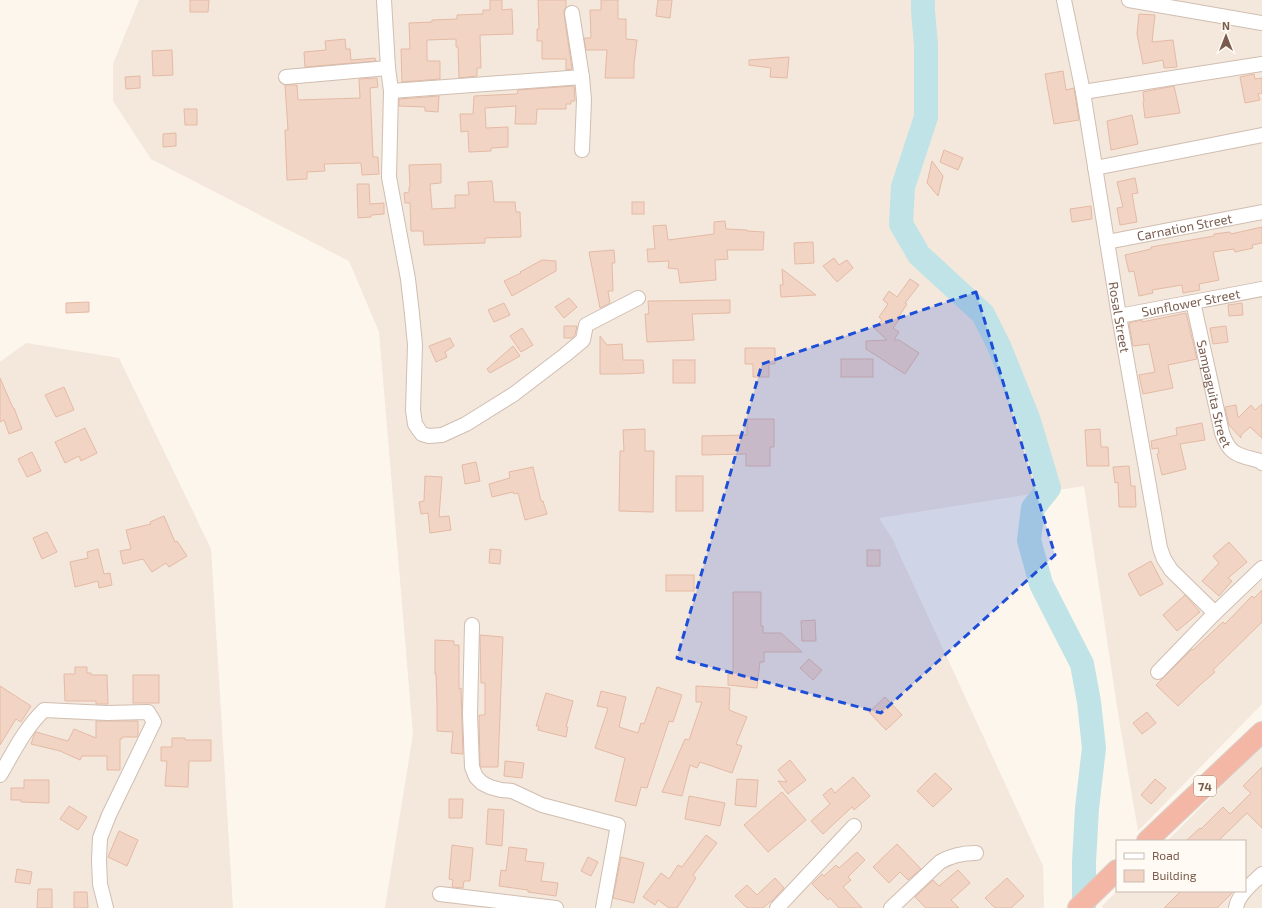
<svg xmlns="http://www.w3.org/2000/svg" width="1262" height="908" font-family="'Exo 2',sans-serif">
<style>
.residential{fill:#f4e7db}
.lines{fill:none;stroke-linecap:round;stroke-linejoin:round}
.river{stroke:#c0e3e7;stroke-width:24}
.building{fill:#f2d4c4;stroke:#e4baa5}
.minor-casing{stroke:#d0beb1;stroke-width:16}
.highway-casing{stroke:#d9d1cd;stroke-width:22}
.minor{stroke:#fff;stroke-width:14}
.highway{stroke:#f5b7a5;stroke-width:20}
.marked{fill:#1d4ed8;fill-opacity:0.2;stroke:#1d4ed8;stroke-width:3;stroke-dasharray:8 5;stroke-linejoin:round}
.labels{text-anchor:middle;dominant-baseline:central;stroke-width:3;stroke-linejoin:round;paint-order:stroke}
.shield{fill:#fffaf3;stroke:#a18b80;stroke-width:1}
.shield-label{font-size:12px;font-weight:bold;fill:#795c4e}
.street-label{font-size:13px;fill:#795c4e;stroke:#fffaf3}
</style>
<rect width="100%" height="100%" fill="#fdf6ec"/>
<g class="residential">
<polygon points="139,0 1262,0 1262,704 1138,831 1118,713 1084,486 879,518 892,538 1043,866 1044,908 385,908 413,734 379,332 349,261 151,159 113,101 113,64"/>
<polygon points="26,343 119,358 211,549 233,908 0,908 0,362"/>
<polygon points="1262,746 1262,908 1103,908 1102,906 1117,891 1245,891 1245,841 1167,841"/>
</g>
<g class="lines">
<polyline class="river" points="923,0 923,11 926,45 926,117 903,187 901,224 919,255 983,314 999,346 1028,418 1049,488 1033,508 1029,540 1041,584 1082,664 1089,702 1094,748 1087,808 1084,862 1084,908"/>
</g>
<g class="building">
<polygon points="190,0 209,0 208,12 190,12"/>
<polygon points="490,0 502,0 502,10 512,9 513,34 480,35 481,68 477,68 477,76 459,78 458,47 456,47 456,39 427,40 427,61 440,61 440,79 402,82 401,49 410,49 409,23 432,22 432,20 457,19 457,15 483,14 483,10 490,10"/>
<polygon points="538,0 566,0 566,7 564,10 564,14 572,69 566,70 566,59 542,59 542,41 537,41 537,29 539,29"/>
<polygon points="601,0 618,0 618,19 626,19 626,39 637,40 634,64 634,78 605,78 607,50 586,50 584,38 591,38 590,10 601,10"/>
<polygon points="658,0 672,0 670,18 656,16"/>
<polygon points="1139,14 1155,15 1152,42 1173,40 1177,67 1164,68 1163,60 1143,64 1137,34"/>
<polygon points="345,39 346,49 350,49 351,60 375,58 376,61 305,67 304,52 326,50 325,41"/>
<polygon points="172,50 173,75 153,76 152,51"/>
<polygon points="789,57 787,78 770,77 771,68 749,65 749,60"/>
<polygon points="1063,71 1066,90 1074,88 1079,120 1054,124 1045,74"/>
<polygon points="1254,74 1255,79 1262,78 1262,93 1258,94 1260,100 1245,103 1240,77"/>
<polygon points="140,76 140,88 126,89 125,77"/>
<polygon points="377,78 378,87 370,88 373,157 378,157 379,174 362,175 361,163 324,164 325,171 307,172 307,179 287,180 285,130 288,130 285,85 297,85 298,100 360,98 359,79"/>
<polygon points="574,86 575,101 571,101 571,104 566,104 566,109 537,109 536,124 515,124 516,106 485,108 486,128 508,127 508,147 491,148 491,151 469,152 468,131 461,132 460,114 473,114 474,96 517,94 518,90"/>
<polygon points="1174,86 1180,113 1145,118 1143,102 1144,102 1143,92"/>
<polygon points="439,96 438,112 425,111 425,107 399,106 399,99"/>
<polygon points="184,109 197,109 197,125 185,125"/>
<polygon points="1132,115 1138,144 1111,150 1107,121"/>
<polygon points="176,133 176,146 163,147 163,134"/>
<polygon points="944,150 963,158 958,170 940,162"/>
<polygon points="932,161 943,176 938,196 927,183"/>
<polygon points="441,164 441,183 430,184 432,209 455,208 455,195 469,195 468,182 492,181 494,202 515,202 516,212 520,212 521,237 485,238 485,243 424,245 423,231 411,231 410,203 405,203 404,193 409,192 409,187 410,187 409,165"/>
<polygon points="1135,178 1138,193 1132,194 1137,222 1120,225 1117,208 1123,207 1117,182"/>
<polygon points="357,184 369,184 370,204 384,203 384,214 371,215 371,217 358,218"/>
<rect x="632" y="202" width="12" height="12"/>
<polygon points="1091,206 1092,219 1072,222 1070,209"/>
<polygon points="725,221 726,229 747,230 747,231 764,232 763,250 727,250 728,259 715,260 716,280 680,283 678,269 668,268 669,261 648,262 647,249 655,249 653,226 666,225 668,240 714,234 714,222"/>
<polygon points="1262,227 1262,243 1252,245 1253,248 1235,252 1234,249 1213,252 1219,280 1199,284 1200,290 1183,293 1182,285 1152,290 1153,293 1139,296 1134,271 1129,272 1125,255 1151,249 1151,247 1214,236 1214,234 1230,232 1231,234"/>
<polygon points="813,242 814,263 795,264 794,243"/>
<polygon points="614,250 615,263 612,263 613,291 608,291 610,303 600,308 589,252"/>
<polygon points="834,258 839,265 847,260 853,268 837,282 823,266"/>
<polygon points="542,260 556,261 556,271 512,296 504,281 521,273 520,272"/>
<polygon points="782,269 816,295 781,297 780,285 783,285"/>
<polygon points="910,279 919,285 905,303 907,304 899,316 901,317 893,328 899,332 894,340 899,340 919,353 905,374 866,349 866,341 887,340 874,328 882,320 879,317 888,304 883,300 889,291 897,297"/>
<polygon points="569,298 577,307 564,318 555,307"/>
<polygon points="730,300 730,313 692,314 694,340 647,342 645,314 649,314 648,301"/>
<polygon points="89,302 89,312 66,313 66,303"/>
<polygon points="504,303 510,315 494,322 488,310"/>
<polygon points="1242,303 1243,315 1229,316 1228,305"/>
<polygon points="1186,313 1197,359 1168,365 1173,388 1143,394 1139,375 1155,372 1149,344 1133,346 1129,323 1142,320 1142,322"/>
<polygon points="564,326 577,326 575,335 572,338 564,338"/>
<polygon points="1226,326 1228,342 1213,344 1210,328"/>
<polygon points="522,328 533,345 521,352 510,336"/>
<polygon points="600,336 607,345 622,344 623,360 643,360 644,373 620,374 600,374"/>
<polygon points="450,338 454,346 445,352 447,357 436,362 429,346"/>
<polygon points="513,346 520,356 490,373 487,369"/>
<polygon points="745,348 775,348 775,364 769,364 769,377 753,377 753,364 745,364"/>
<rect x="841" y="359" width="32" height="18"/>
<rect x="673" y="360" width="22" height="23"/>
<polygon points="0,378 13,408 14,408 22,429 9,434 4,420 0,422"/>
<polygon points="64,387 74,410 56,417 45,395"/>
<polygon points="1262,404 1262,438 1250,427 1241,435 1241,438 1229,425 1225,407 1236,405 1238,418 1251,405 1255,410"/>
<polygon points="747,419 774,419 774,447 770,447 770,466 746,466 746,454 702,455 702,436 747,435"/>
<polygon points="1202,423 1205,440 1180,444 1186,469 1162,475 1157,454 1159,453 1158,448 1152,449 1151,441 1177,435 1176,428"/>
<polygon points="85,428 97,453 81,461 79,456 65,463 55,442"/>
<polygon points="645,429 645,451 654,451 653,512 619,511 620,451 624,451 623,430"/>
<polygon points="1100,429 1101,447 1108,447 1109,466 1087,466 1085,430"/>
<polygon points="32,452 41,471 27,477 18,459"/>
<polygon points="476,462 480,481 465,484 462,465"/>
<polygon points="1129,466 1131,486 1135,486 1136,507 1119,507 1118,482 1115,483 1113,467"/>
<polygon points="533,467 541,501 543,501 547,514 525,520 518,493 514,494 513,492 492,497 489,484 510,478 509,472"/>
<polygon points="425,476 442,477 439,517 449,516 451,530 430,533 428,513 421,514 419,502 424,501"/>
<rect x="676" y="476" width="27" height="35"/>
<polygon points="164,516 175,542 177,541 187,556 169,567 166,563 152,572 143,559 123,564 120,551 131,549 126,530 151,524 150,522"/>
<polygon points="47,532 57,552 42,559 33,538"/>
<polygon points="1229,542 1247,562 1228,578 1232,581 1219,596 1202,581 1219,563 1213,556"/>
<polygon points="98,549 104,574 110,573 112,585 99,588 98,581 75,587 70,562 88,558 87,552"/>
<polygon points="490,549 501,550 500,564 489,563"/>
<rect x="867" y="550" width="13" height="16"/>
<polygon points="1151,561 1163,584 1140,596 1128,574"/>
<rect x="666" y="575" width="28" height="16"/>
<polygon points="1262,590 1262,622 1213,670 1215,672 1201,684 1178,706 1156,685 1192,649 1193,650 1223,622 1225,624 1252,596 1254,598"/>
<polygon points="733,592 761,592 761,626 763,626 763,633 781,633 802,652 764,652 764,662 760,662 757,688 728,685 728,674 733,674"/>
<polygon points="1185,595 1200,612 1177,631 1163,615"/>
<polygon points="815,620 816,641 802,641 801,621"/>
<polygon points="480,635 503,637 498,767 481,767 480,765 479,715 485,715 485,683 481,683"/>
<polygon points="435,640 454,641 454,645 459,645 459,689 461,688 463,754 451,753 453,732 437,731 437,703 436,674 435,674"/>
<polygon points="809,659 822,670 813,680 800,668"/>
<polygon points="75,667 87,667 87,673 91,673 91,675 107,675 108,704 96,704 96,701 65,701 64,674 75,674"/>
<rect x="133" y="675" width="26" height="28"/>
<polygon points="0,686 31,706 21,722 16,719 0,745"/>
<polygon points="696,686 730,688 729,710 747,717 736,744 742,746 732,773 700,762 697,768 690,765 682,796 662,792 685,739 689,740 702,702 696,702"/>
<polygon points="657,687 682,695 673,722 669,721 647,788 641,787 636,806 615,801 625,758 595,748 608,708 597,706 601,691 626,697 619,727 638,733 641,723 644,724"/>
<polygon points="546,693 573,701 566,727 568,727 566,737 538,730 539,726 536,726"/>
<polygon points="885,697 902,715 886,730 869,712"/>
<polygon points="1147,712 1156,723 1142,734 1133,723"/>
<polygon points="96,721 138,721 138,735 137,737 122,737 122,739 120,739 120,770 107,770 107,756 82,756 80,760 60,751 31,744 34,735 36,732 68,741 74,729 96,738"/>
<polygon points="172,738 185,738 185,740 211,740 211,761 189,761 188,787 165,786 167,761 161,761 161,747 172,747"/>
<polygon points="790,760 806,780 788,794 778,781 787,782 778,770"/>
<polygon points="505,761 524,763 522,778 504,776"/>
<polygon points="1262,767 1262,828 1247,813 1218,841 1186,841 1200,828 1201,829 1223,807 1230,814 1251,793 1243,786"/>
<polygon points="935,773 952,789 933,807 917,791"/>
<polygon points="853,777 870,796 854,810 852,807 823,834 811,821 830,804 823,795 831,788 835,793"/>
<polygon points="737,779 758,780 756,807 735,805"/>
<polygon points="1155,779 1166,788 1151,804 1141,795"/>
<polygon points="24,780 49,780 49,803 21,802 21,800 11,800 11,788 24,788"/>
<polygon points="782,792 806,820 768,852 744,825"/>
<polygon points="689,796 725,803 720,826 685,819"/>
<polygon points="449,799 463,799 462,818 449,818"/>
<polygon points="69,806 87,817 78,830 60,819"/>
<polygon points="488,809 504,810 502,846 486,844"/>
<polygon points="119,831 138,840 127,866 108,857"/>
<polygon points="706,835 717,843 693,875 696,878 677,908 669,908 658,900 655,905 643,897 661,873 669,879 678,865 682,867"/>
<polygon points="897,844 921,869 908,880 900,872 889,883 873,867"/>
<polygon points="452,845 473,848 470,881 464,881 463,888 452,887 453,880 449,879"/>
<polygon points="509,847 527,849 525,861 544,863 541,881 558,883 556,896 528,892 528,890 499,886 501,870 506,871"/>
<polygon points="857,852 865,860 848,877 851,880 843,887 862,908 839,908 830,898 828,900 812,884 822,874 824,876 836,865 839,868"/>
<polygon points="588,857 598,862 591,876 581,871"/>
<polygon points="621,857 644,863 634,903 613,898"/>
<polygon points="17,869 32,872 30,884 15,882"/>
<polygon points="958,870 970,883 951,900 959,908 926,908 915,897 933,880 939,886"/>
<polygon points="775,878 784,888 771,902 771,901 763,908 747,908 735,896 747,885 757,895"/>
<polygon points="1007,878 1024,896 1011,908 995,908 985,898"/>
<polygon points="38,889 52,889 52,908 37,908"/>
<polygon points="1181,891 1234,891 1217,908 1164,908"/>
<polygon points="74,892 87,892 88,908 74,908"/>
</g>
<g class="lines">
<defs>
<g id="minor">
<polyline points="384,0 388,68 391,91 389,177 408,279 412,314 415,345 413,410 415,424 419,430 422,434 429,436 442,435 466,424 514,394 565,355 583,340 586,325 638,298"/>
<path id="s1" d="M1064,0L1083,92L1119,316L1160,548L1164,559L1171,570L1215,613"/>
<polyline points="1129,0 1262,23"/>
<polyline points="572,13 582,77 584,100 582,150"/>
<polyline points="286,77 388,68"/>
<polyline points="391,91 582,77"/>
<polyline points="1083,92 1262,64"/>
<polyline points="1095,168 1262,135"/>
<path id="s2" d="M1107,242L1262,212"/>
<path id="s3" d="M1193,302L1222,433C1230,456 1239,455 1260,461L1262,463"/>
<path id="s4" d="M1119,316L1262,289"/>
<polyline points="472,625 470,714 472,767 476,777 482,783 490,787 501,790 512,791 542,805 618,825 603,908"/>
<polyline points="1158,672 1215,613 1262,568"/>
<path d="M0,775C13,753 25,728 44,710L107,713L148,712L154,722L109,815L100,838L99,860L100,884L106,908"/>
<polyline points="440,894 556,908"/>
<polyline points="777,908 854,826"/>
<path d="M891,908L940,862C952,855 963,853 976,853"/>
<path d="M1236,908C1238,894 1253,883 1262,874"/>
</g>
<g id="highway">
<polyline points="1147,841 1262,732"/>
<polyline points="1078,908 1117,870"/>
</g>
</defs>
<use href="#minor" class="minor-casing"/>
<use href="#highway" class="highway-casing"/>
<use href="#minor" class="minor"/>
<use href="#highway" class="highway"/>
</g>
<path class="marked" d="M976,292L1055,555L881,713L677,658L762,364Z"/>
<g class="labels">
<rect class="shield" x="1194" y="776" width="22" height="20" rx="3"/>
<g class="shield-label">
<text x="1205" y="786">74</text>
</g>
<g class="street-label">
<text stroke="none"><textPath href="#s2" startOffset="79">Carnation Street</textPath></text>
<text stroke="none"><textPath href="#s4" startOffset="73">Sunflower Street</textPath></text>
<text stroke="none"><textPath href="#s1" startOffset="322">Rosal Street</textPath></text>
<text stroke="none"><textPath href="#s3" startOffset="94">Sampaguita Street</textPath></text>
</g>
</g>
<rect x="1116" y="840" width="130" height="52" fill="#fffaf3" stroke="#c9bbb1"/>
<rect x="1124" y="853" width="20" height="6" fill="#ffffff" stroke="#c9bbb1"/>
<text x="1152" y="860" font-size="12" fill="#795c4e">Road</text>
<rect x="1124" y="870" width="20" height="12" fill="#f2d4c4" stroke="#c9bbb1"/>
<text x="1152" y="880" font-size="12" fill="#795c4e">Building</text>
<g transform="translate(1226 36)" stroke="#fffaf3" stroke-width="3" paint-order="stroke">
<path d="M0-3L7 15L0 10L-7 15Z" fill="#795c4e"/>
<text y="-6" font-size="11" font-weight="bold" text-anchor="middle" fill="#795c4e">N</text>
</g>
</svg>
